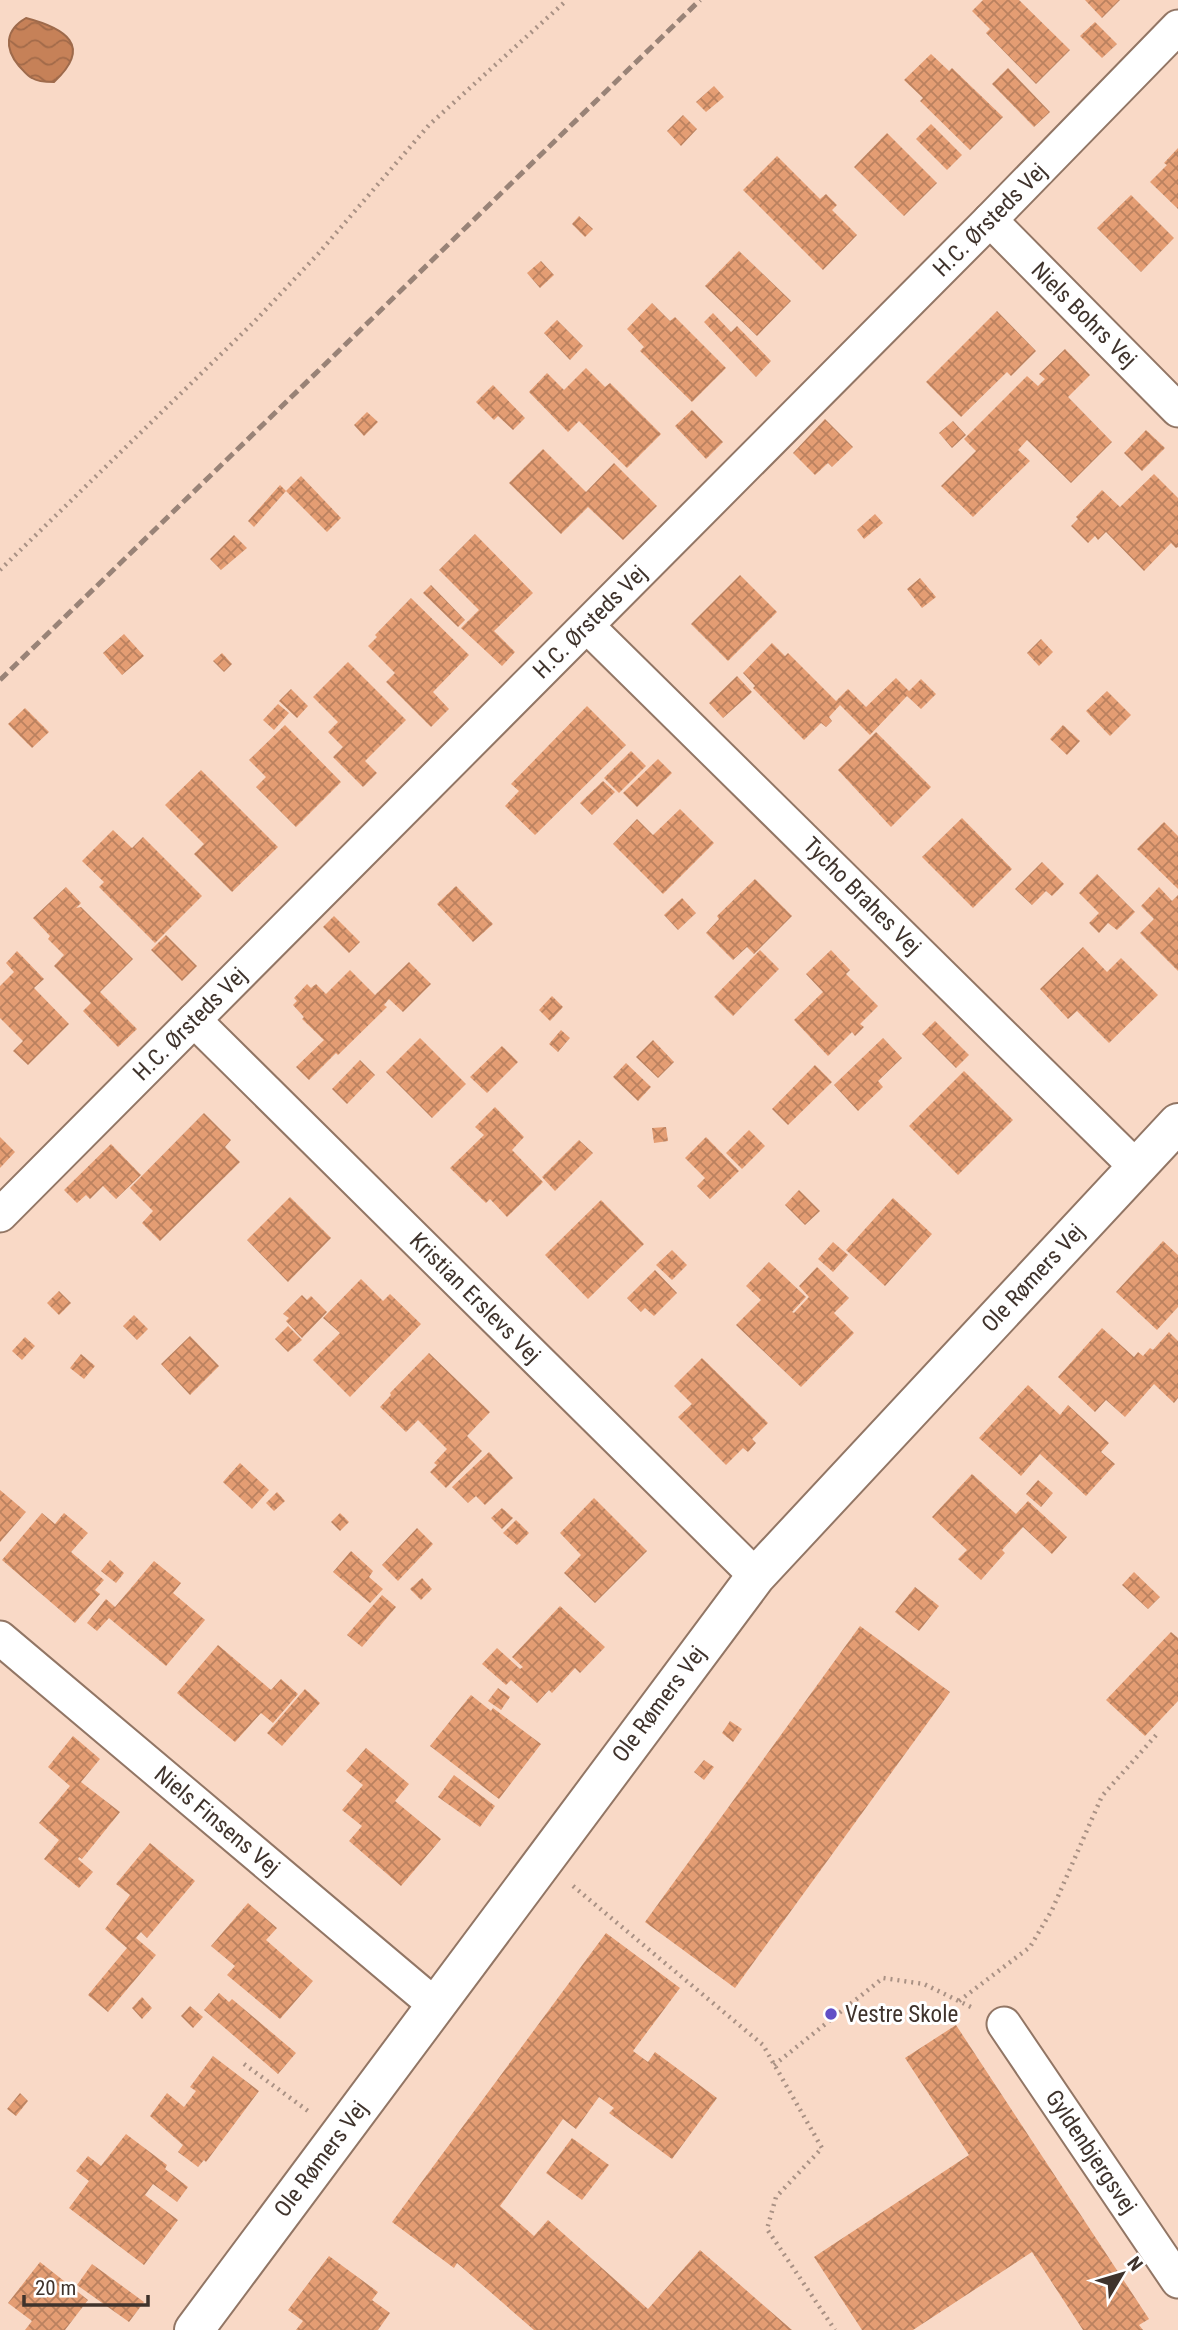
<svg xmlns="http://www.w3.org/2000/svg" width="1178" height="2330" font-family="'Roboto Condensed',sans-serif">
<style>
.water{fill:url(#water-waves);stroke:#9e6a4b;stroke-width:2}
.building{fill:url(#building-cross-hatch)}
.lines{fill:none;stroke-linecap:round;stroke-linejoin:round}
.minor-casing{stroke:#927665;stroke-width:37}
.tertiary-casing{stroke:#927665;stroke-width:42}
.path{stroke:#a99184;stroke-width:4.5;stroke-dasharray:2 5;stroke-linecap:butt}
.minor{stroke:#fff;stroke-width:33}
.tertiary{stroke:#fff;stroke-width:38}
.rail{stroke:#998377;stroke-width:5;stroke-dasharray:10 5;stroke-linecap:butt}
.poi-dot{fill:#614ec6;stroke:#fff;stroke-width:2.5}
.labels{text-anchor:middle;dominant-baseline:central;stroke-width:6;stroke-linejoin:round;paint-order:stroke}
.street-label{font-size:23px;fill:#3f332c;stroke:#fff}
.poi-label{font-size:23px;fill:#3f332c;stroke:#fff;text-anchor:start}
</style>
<defs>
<pattern id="water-waves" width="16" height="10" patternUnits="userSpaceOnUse" patternTransform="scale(1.75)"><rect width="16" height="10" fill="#c68158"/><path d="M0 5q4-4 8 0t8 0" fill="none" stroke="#a26a49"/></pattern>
<pattern id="building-cross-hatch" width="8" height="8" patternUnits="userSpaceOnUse" patternTransform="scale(1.75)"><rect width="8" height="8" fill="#e49d73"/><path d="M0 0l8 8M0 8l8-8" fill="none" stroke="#ba815f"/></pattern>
</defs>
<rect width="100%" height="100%" fill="#f9d9c6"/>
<path class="water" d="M26,18C64,28 94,45 54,82C47,82 38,82 32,78C27,76 23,70 19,66C4,48 5,30 26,18Z"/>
<g class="building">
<polygon points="983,0 1019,0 1070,50 1036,84 986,33 990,29 972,11"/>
<polygon points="1085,0 1120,0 1102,18"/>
<polygon points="1095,22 1117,44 1102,58 1080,36"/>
<polygon points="931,54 949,71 952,68 1003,117 970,150 920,101 923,98 904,80"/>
<polygon points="1008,68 1050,112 1034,127 992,84"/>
<polygon points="714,86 724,97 706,112 696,102"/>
<polygon points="683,115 697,129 681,146 667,131"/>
<polygon points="931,124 962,155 947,170 916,139"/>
<polygon points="887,133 937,183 904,216 854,167"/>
<polygon points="1178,148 1178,209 1150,182 1167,165 1164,163"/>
<polygon points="777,156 820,199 826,194 837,205 832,210 857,235 823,270 743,190"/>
<polygon points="1131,195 1174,238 1141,272 1097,228"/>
<polygon points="579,216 593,229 585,237 572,224"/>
<polygon points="739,251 791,301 757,336 705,286"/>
<polygon points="541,261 554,275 540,288 527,273"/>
<polygon points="652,303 670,321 675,317 726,368 692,402 640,351 644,347 627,329"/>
<polygon points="997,311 1036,351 1011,376 1007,372 961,417 926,382"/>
<polygon points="713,313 731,332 737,326 771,361 756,377 704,322"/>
<polygon points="557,320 583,346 570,360 544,333"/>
<polygon points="1065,349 1090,375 1068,397 1112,442 1071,483 1027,440 1018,450 1030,461 973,517 941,486 976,451 964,439 1027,376 1038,386 1045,379 1039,374"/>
<polygon points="586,368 605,387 610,383 661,434 627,468 579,421 568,432 529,392 547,373 564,390"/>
<polygon points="493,385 525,418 513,430 498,416 494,420 476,402"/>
<polygon points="692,410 723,442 706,459 675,426"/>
<polygon points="367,412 378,422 364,436 354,425"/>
<polygon points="825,419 853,447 832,467 828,463 815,475 793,453"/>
<polygon points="953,421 966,435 952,448 939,433"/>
<polygon points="1146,430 1165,448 1142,471 1124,453"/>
<polygon points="543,449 586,492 614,463 657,506 623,540 588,507 561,534 509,483"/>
<polygon points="1154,474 1178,498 1178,547 1176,548 1171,543 1144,571 1106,532 1098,540 1095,536 1088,543 1071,526 1078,519 1076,517 1102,490 1120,507"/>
<polygon points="301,476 341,518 327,532 286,491"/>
<polygon points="280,485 286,491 254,527 248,521"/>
<polygon points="875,514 883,523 864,539 857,530"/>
<polygon points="475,534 533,593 494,631 515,652 502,666 461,628 479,610 439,570"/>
<polygon points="234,535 247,548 221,570 210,559"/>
<polygon points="740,575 777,612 728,661 691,624"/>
<polygon points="920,578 936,597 922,608 907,589"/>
<polygon points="431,585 465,620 458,627 423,593"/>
<polygon points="411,598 469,655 433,692 449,709 431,727 386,682 395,673 368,646 377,637 375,635"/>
<polygon points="124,634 144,656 122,675 103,653"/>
<polygon points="1041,639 1053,652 1039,666 1027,653"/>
<polygon points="772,643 785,656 788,653 836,701 848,689 866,707 896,678 909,691 921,679 936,694 921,709 907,696 870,735 840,705 829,717 832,721 826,727 821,723 804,740 753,688 755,686 743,673"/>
<polygon points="222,653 232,664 224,672 213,661"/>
<polygon points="348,662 406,720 365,761 377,773 363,787 333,757 343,747 328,732 338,722 313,697"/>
<polygon points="737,676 752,692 723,718 709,703"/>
<polygon points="291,689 308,706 297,718 279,701"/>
<polygon points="1107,691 1131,715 1110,736 1086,711"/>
<polygon points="278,704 289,713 274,730 263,720"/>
<polygon points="587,706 626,745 535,835 505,806 519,791 511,784"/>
<polygon points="25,708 49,732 32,748 8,724"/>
<polygon points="285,725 341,782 296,827 256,787 266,777 249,760"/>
<polygon points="1063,725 1080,741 1067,755 1050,739"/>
<polygon points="876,732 931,787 891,827 838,770"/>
<polygon points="631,751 646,766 619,793 604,778"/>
<polygon points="658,759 672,773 637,807 623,793"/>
<polygon points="201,770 278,847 232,892 194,854 204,844 165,805"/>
<polygon points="603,781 615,792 592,815 580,803"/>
<polygon points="680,809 714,843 663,894 613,844 637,819 653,835"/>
<polygon points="962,818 1012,869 973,908 922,857"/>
<polygon points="1164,822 1178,836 1178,889 1137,849"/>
<polygon points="113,830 132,848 143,837 202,896 155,943 99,887 104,882 82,861"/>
<polygon points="1042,862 1064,884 1052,896 1046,891 1032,905 1015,889"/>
<polygon points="1097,874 1135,912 1117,930 1108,923 1099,933 1089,923 1099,913 1079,893"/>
<polygon points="755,879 792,916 754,954 747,947 733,960 706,933 719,919 717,916"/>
<polygon points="456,886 493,924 473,942 437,904"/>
<polygon points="66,887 81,903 76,908 81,907 133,959 100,992 137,1029 118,1047 83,1011 91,1003 54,966 64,955 48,939 50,936 33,918"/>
<polygon points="1159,887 1172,901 1178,895 1178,971 1140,933 1154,919 1141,906"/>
<polygon points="682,898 696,913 678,930 664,915"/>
<polygon points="334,916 360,942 349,953 323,927"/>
<polygon points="166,935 197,966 182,981 151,950"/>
<polygon points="1083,947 1107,972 1121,958 1158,995 1109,1043 1077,1011 1068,1019 1040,989"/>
<polygon points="760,950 779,969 733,1016 714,997"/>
<polygon points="831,950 850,970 846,974 878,1006 860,1024 864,1027 855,1036 852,1032 828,1056 794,1020 823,992 806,974"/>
<polygon points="17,951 44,979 34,988 69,1024 28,1065 13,1051 23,1041 0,1018 0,986 14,972 6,963"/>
<polygon points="409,962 431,984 403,1012 389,999 384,1005 387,1007 338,1055 336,1053 309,1080 296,1067 324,1040 302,1019 304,1017 293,1005 297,1001 294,998 307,984 311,988 316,984 326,994 350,970 375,995"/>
<polygon points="552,996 563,1007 550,1021 539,1010"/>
<polygon points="935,1021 969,1055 956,1068 922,1034"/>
<polygon points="561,1030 570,1038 558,1052 549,1044"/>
<polygon points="420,1038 466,1084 432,1118 386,1072"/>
<polygon points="883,1038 902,1058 878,1081 883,1087 858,1111 834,1085"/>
<polygon points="653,1040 674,1062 658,1078 636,1057"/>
<polygon points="502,1046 518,1062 487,1093 470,1077"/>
<polygon points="360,1060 375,1075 347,1104 332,1089"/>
<polygon points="626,1063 651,1087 638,1101 613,1077"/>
<polygon points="815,1065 832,1082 788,1125 772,1109"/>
<polygon points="964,1071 1013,1120 958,1175 909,1126"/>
<polygon points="495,1107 524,1137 512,1150 543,1182 507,1217 490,1199 486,1203 450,1168 484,1135 475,1127"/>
<polygon points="204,1113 231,1140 225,1147 240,1162 160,1241 142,1223 153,1211 130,1188"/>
<polygon points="666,1127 668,1141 654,1143 652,1128"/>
<polygon points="749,1130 765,1146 742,1169 726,1153"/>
<polygon points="0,1137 15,1152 0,1168"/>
<polygon points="706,1137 739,1171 710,1199 697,1186 705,1178 685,1158"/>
<polygon points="579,1140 593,1153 555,1191 542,1177"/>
<polygon points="111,1144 141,1175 116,1199 103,1186 90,1199 86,1195 77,1203 64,1190"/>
<polygon points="799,1190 820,1211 805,1225 785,1205"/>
<polygon points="290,1197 331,1238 288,1282 247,1240"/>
<polygon points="893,1198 932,1234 885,1286 846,1250"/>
<polygon points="601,1200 644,1244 588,1299 545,1255"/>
<polygon points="1163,1241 1178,1255 1178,1307 1157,1330 1116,1292"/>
<polygon points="833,1242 848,1255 833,1272 818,1259"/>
<polygon points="672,1250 687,1265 672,1280 656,1265"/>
<polygon points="769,1262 806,1297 792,1312 794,1313 809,1297 799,1286 817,1267 849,1298 834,1313 854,1333 801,1387 736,1325 761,1300 746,1286"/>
<polygon points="655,1270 677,1293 654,1316 645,1308 641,1312 627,1298"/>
<polygon points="361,1279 383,1301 390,1294 421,1324 350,1397 313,1360 340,1333 323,1318"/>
<polygon points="59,1291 71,1303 59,1315 47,1303"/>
<polygon points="302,1295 307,1300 311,1296 327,1312 302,1338 286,1321 289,1318 283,1314"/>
<polygon points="134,1315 148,1329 137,1340 123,1326"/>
<polygon points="288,1326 302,1340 288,1352 275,1339"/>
<polygon points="1102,1328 1134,1357 1138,1352 1143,1356 1150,1348 1153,1350 1169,1332 1178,1341 1178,1398 1174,1403 1154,1384 1125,1417 1106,1400 1095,1412 1058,1377"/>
<polygon points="190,1336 219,1366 190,1395 161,1364"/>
<polygon points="25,1337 35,1346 22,1360 12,1351"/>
<polygon points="429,1353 490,1412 467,1436 482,1451 446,1488 430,1472 437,1465 434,1463 447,1449 418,1420 406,1432 380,1407 391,1395 390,1393"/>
<polygon points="81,1354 95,1366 84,1379 70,1368"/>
<polygon points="702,1358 768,1423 752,1439 756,1443 748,1452 743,1448 726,1465 678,1417 692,1404 674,1386"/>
<polygon points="1028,1385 1060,1415 1068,1405 1109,1443 1101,1452 1115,1464 1086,1496 1040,1454 1021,1476 979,1438"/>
<polygon points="489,1452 513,1478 485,1505 476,1496 468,1503 452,1487"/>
<polygon points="240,1463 269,1490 252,1509 223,1482"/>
<polygon points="972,1474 1016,1514 1028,1501 1067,1537 1052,1554 1023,1527 1002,1550 1005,1553 981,1580 958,1559 967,1550 932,1517"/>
<polygon points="1038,1480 1053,1493 1041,1507 1026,1494"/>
<polygon points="0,1490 26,1512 0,1542"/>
<polygon points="277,1492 285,1501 274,1511 266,1503"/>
<polygon points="594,1498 647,1551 595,1603 564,1573 581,1555 560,1533"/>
<polygon points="502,1508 513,1518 502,1529 491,1518"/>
<polygon points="42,1513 55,1524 64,1513 88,1533 71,1552 104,1580 95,1590 100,1594 75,1623 2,1560"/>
<polygon points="340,1513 349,1522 340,1531 331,1522"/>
<polygon points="516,1520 529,1533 517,1545 503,1533"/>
<polygon points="417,1528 433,1544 398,1581 382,1565"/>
<polygon points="351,1551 373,1571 369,1577 383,1589 370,1603 333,1572"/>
<polygon points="110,1560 124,1573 116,1583 101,1571"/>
<polygon points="154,1561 181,1583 173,1593 205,1620 166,1666 109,1618 97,1631 87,1623 106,1599 115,1607"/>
<polygon points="1134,1572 1160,1597 1148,1609 1122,1585"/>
<polygon points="422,1578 432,1589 421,1600 410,1589"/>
<polygon points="915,1587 939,1606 919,1631 895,1612"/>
<polygon points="382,1595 396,1607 362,1647 347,1635"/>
<polygon points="560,1606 605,1647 580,1673 575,1668 552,1693 549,1690 537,1703 511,1680 506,1685 482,1664 497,1648 520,1669 523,1667 512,1657"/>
<polygon points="860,1626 950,1692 735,1988 645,1922"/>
<polygon points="1171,1632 1178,1638 1178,1701 1145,1736 1106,1700"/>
<polygon points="218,1645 271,1690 281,1679 298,1694 273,1723 261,1713 235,1742 177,1693"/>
<polygon points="498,1688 510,1697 501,1710 488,1701"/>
<polygon points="305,1689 320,1703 282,1746 267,1733"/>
<polygon points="471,1695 491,1711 493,1708 541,1744 499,1799 430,1746"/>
<polygon points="730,1721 742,1729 733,1742 722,1733"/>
<polygon points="73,1736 100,1759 81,1782 120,1812 82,1859 79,1857 78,1859 93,1872 79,1888 44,1859 59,1840 39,1823 70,1786 48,1767"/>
<polygon points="366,1748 409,1784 395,1801 441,1839 401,1886 349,1841 362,1826 342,1810 363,1785 346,1771"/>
<polygon points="704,1760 714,1767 704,1780 694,1772"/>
<polygon points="454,1775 495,1806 480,1827 438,1797"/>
<polygon points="150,1843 195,1881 147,1938 141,1932 136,1938 156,1955 108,2012 88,1995 127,1948 105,1929 130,1895 116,1884"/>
<polygon points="248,1903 277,1928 266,1940 313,1981 280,2019 227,1975 235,1966 211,1946"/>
<polygon points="606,1933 680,1988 633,2051 648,2062 655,2052 717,2098 672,2159 609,2113 614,2108 599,2097 576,2129 563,2119 500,2206 534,2236 548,2220 648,2309 700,2250 792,2330 534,2330 457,2263 454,2268 392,2222"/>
<polygon points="219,1993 229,2002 232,1999 296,2053 278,2074 204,2010"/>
<polygon points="142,1997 152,2008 142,2019 132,2008"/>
<polygon points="190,2006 203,2017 193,2028 181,2016"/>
<polygon points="956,2025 1149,2319 1139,2325 1143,2330 1083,2330 1032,2252 913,2330 862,2330 814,2257 969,2155 905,2058"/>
<polygon points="213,2056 259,2091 206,2162 204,2160 198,2167 178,2152 183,2145 150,2116 167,2093 184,2107 196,2091 190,2087"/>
<polygon points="20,2093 28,2101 16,2116 7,2109"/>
<polygon points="126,2134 167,2165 165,2169 188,2187 177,2202 153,2184 145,2195 178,2220 144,2265 69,2208 89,2181 76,2171 88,2156 101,2166"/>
<polygon points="572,2138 609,2165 582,2200 546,2173"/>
<polygon points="329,2256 378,2292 372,2300 390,2313 378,2330 296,2330 303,2321 288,2310"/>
<polygon points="40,2262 88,2300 65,2330 25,2330 32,2321 8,2303"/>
<polygon points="92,2264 144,2302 129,2322 77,2285"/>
</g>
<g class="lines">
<defs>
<g id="minor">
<polyline points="990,220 1178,410"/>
<polyline points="587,626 1136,1167"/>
<polyline points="194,1020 756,1576"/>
<polyline points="0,1215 990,220 1178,27"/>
<polyline points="0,1638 435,2005"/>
<polyline points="1004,2024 1178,2281"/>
</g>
<polyline id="tertiary" points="194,2330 756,1576 1178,1123"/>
</defs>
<use href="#minor" class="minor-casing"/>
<use href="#tertiary" class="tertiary-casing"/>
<g class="path">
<polyline points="0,570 255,321 318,254 429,125 567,0"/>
<polyline points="573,1886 763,2045 822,2148 776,2197 767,2229 835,2330"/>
<polyline points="959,2001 1030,1947 1052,1910 1102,1796 1158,1733"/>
<polyline points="244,2064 308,2111"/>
<polyline points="774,2065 883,1978 924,1984 971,2007"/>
</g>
<use href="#minor" class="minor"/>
<use href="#tertiary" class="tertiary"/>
<polyline class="rail" points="0,680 700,0"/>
</g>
<circle class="poi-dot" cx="831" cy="2014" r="7"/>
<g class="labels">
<g class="street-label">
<text transform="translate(990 220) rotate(-45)">H.C. Ørsteds Vej</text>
<text transform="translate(1084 315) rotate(45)">Niels Bohrs Vej</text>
<text transform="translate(590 622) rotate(-45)">H.C. Ørsteds Vej</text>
<text transform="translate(862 896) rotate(45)">Tycho Brahes Vej</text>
<text transform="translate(190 1024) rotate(-45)">H.C. Ørsteds Vej</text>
<text transform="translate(1033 1278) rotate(-47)">Ole Rømers Vej</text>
<text transform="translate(475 1298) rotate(45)">Kristian Erslevs Vej</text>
<text transform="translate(659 1704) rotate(-53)">Ole Rømers Vej</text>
<text transform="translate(217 1821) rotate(40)">Niels Finsens Vej</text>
<text transform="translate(1091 2152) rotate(56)">Gyldenbjergsvej</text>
<text transform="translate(321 2159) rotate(-53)">Ole Rømers Vej</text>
</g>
<g class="poi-label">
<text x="845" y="2014">Vestre Skole</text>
</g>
</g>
<g transform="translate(1122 2274) rotate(52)" stroke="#ffffff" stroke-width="5" paint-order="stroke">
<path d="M0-5L12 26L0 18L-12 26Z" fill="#3f332c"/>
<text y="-10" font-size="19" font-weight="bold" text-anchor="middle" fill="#3f332c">N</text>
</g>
<path d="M24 2295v10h124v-10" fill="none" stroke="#3f332c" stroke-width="3.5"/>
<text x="35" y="2295" font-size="21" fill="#3f332c" stroke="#ffffff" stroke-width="5" paint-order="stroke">20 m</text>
</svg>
